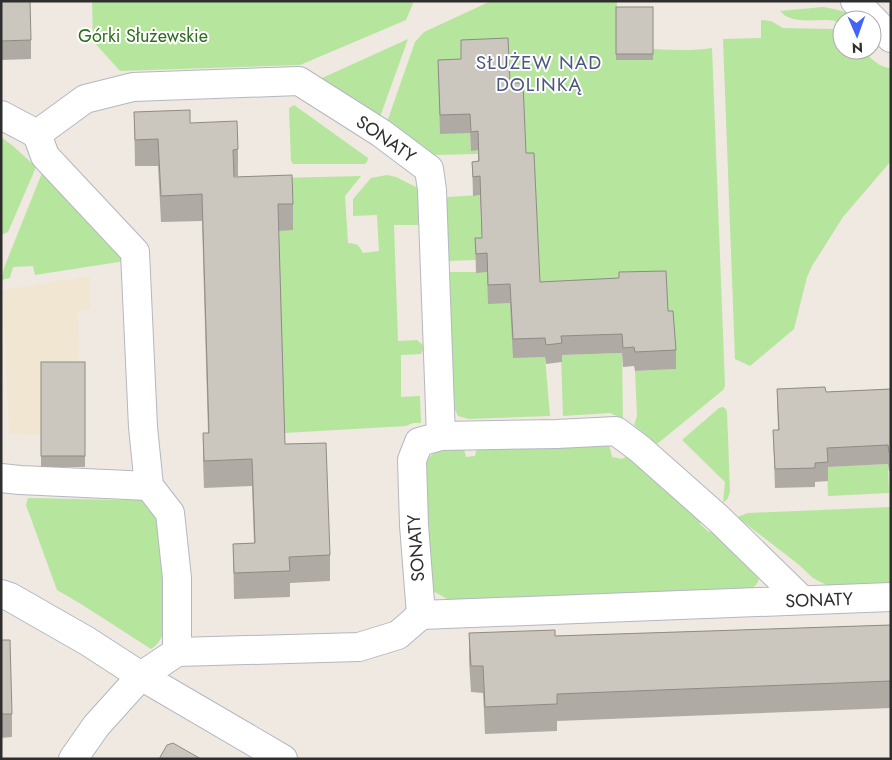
<svg xmlns="http://www.w3.org/2000/svg" width="892" height="760" font-family="Jost,sans-serif">
<style>
.education{fill:#f0e6d1}
.green{fill:#b6e59e}
.lines{fill:none;stroke-linecap:round;stroke-linejoin:round}
.minor-casing{stroke:#b4b7c1;stroke-width:30}
.minor{stroke:#fff;stroke-width:28}
.wall{fill:#afaba4}
.building{fill:#cbc7bf;stroke:#8e8b86}
.labels{text-anchor:middle;dominant-baseline:central;stroke-width:4;stroke-linejoin:round;paint-order:stroke}
.park-label{font-size:18px;fill:#2c6e1b;stroke:#fff}
.street-label{font-size:18px;fill:#2e2e2e;stroke:#fff}
.neighbourhood-label{font-size:19px;letter-spacing:1px;fill:#4d5680;stroke:#fff}
</style>
<rect width="100%" height="100%" fill="#efe9e1"/>
<polygon class="education" points="90,276 90,309 78,311 79,373 85,373 85,467 41,467 41,435 9,434 3,290"/>
<g class="green">
<polygon points="92,1 414,1 406,20 300,65 120,71 93,41"/>
<path d="M491,1H617L616,60H652L653,49C673,50 693,51 712,48L725,386L723,390L657,444L634,425L637,416L635,371L676,369L540,301L534,172L470,133L471,150H478V154L434,155L392,131L386,125L415,42L424,32Z"/>
<path d="M823,7C835,9 850,12 860,20H842V23C822,15 795,28 780,11Z"/>
<path d="M761,20L771,21L783,28L832,29L842,32V50H863C871,58 879,68 891,68V161L843,217L812,266L807,277L794,329L750,366L735,359L723,39L761,38Z"/>
<polygon points="408,39 380,117 320,79"/>
<polygon points="294,105 368,158 367,162 365,164 293,164 291,161 289,108"/>
<polygon points="1,137 13,146 36,167 8,232 1,235"/>
<polygon points="42,173 97,228 125,261 35,275 33,266 13,267 10,278 1,280 4,268"/>
<path d="M387,175L396,177L418,188V225H394L398,341L417,340L423,345V350L421,354L401,355V397L420,396L421,423H413L406,426L284,433L278,178L361,176L345,196L348,243C358,244 358,244 363,253L379,251L377,215L353,216V199L371,178Z"/>
<polygon points="480,195 482,257 475,260 448,261 445,202 448,197"/>
<polygon points="448,272 487,272 510,303 545,357 550,416 469,419 458,416 455,410"/>
<polygon points="622,353 623,419 610,413 563,416 561,355"/>
<polygon points="723,407 726,409 727,412 730,491 728,498 723,503 725,482 682,440 719,408"/>
<path d="M609,444L612,457L622,459L628,455L701,519L700,524L709,532L715,531L760,576C758,584 754,587 748,592L449,600L433,591L427,582L423,467C435,446 443,449 464,449L466,457L475,456L476,451L479,448Z"/>
<polygon points="888,464 889,493 828,496 827,467"/>
<path d="M28,498L124,500L127,498H145L162,526L165,620C164,632 162,642 151,649L81,604L57,590L26,505Z"/>
<polygon points="891,507 891,584 830,587 813,578 798,564 737,517 748,513"/>
</g>
<g class="lines">
<defs>
<g id="minor">
<polyline points="855,1 891,38"/>
<polyline points="1,115 37,134"/>
<polyline points="37,134 85,99 133,87 299,81 381,133 429,169 432,190 441,436"/>
<polyline points="37,134 45,156 135,252 143,427 149,486 170,513 177,578 177,652"/>
<polyline points="1,478 20,480 149,486"/>
<polyline points="1,594 10,597 87,641 141,676 283,759"/>
<polyline points="802,600 719,519 640,449 616,431 557,434 441,436 419,442 412,460 414,525 421,615 891,597"/>
<polyline points="73,759 96,726 141,676 177,652 359,647 398,635 421,615"/>
</g>
</defs>
<use href="#minor" class="minor-casing"/>
<use href="#minor" class="minor"/>
</g>
<g class="wall">
<polygon points="1,1 31,40 31,59 1,60"/>
<rect x="616" y="7" width="37" height="53"/>
<polygon points="461,40 510,83 526,153 540,282 668,311 676,350 676,369 635,371 634,366 623,367 622,353 562,355 562,362 546,364 545,357 513,358 510,303 488,304 487,272 476,273 475,238 482,238 480,195 473,196 472,162 478,161 478,150 471,151 470,133 440,134 438,60 461,59"/>
<polygon points="134,112 190,123 238,149 238,176 234,176 234,177 293,204 293,230 279,231 285,444 330,555 330,581 290,583 290,597 234,599 233,544 254,543 252,486 204,488 203,460 203,433 208,433 202,221 161,222 158,166 135,166"/>
<rect x="41" y="362" width="44" height="105"/>
<polygon points="777,389 826,392 891,389 891,471 889,471 888,464 828,467 828,481 815,482 815,487 775,488 773,430 778,430"/>
<polygon points="891,625 891,708 557,721 557,731 485,734 483,693 471,692 469,660 469,633 555,636"/>
<polygon points="1,640 12,714 12,737 1,738"/>
</g>
<g class="building">
<polygon points="1,1 30,1 31,40 1,41"/>
<rect x="616" y="7" width="37" height="47"/>
<polygon points="508,38 510,83 523,83 526,153 534,153 540,282 619,278 619,272 666,271 668,311 673,311 676,350 635,352 634,347 623,348 622,334 561,336 562,343 546,345 545,338 513,339 510,284 488,285 487,253 476,254 475,238 482,238 480,176 473,177 472,162 479,161 478,131 471,132 470,114 440,115 438,60 461,59 461,40"/>
<polygon points="190,110 190,123 237,121 238,149 233,150 234,177 292,175 293,204 278,204 285,444 326,443 330,555 289,557 290,571 234,573 233,544 255,543 252,459 204,461 203,433 209,433 202,194 161,196 158,139 135,140 134,112"/>
<rect x="41" y="362" width="44" height="94"/>
<polygon points="825,387 826,392 891,389 891,452 889,452 888,445 827,448 828,462 815,463 815,468 775,469 773,430 779,430 777,389"/>
<polygon points="891,625 891,681 557,694 557,704 485,707 483,666 471,666 469,633 555,630 555,636"/>
<polygon points="1,640 10,640 12,714 1,714"/>
<polygon points="173,743 201,759 159,759 167,745"/>
</g>
<g class="labels">
<g class="park-label">
<text x="143" y="36">Górki Służewskie</text>
</g>
<g class="street-label">
<text transform="translate(386 139) rotate(35)">SONATY</text>
<text transform="translate(416 548) rotate(-94)">SONATY</text>
<text transform="translate(819 600) rotate(-2)">SONATY</text>
</g>
<g class="neighbourhood-label">
<text x="539" y="62">SŁUŻEW NAD<tspan x="539" dy="22">DOLINKĄ</tspan></text>
</g>
</g>
<rect width="892" height="760" fill="none" stroke="#2e2e2e" stroke-width="5"/>
<g transform="translate(857 35) rotate(178)"><circle r="24" fill="#ffffff" stroke="#ababab"/>
<path d="M0-4L9 19L0 12L-9 19Z" fill="#4264fb"/>
<text y="-8" font-size="14" font-weight="bold" text-anchor="middle" fill="#2e2e2e">N</text>
</g>
</svg>
